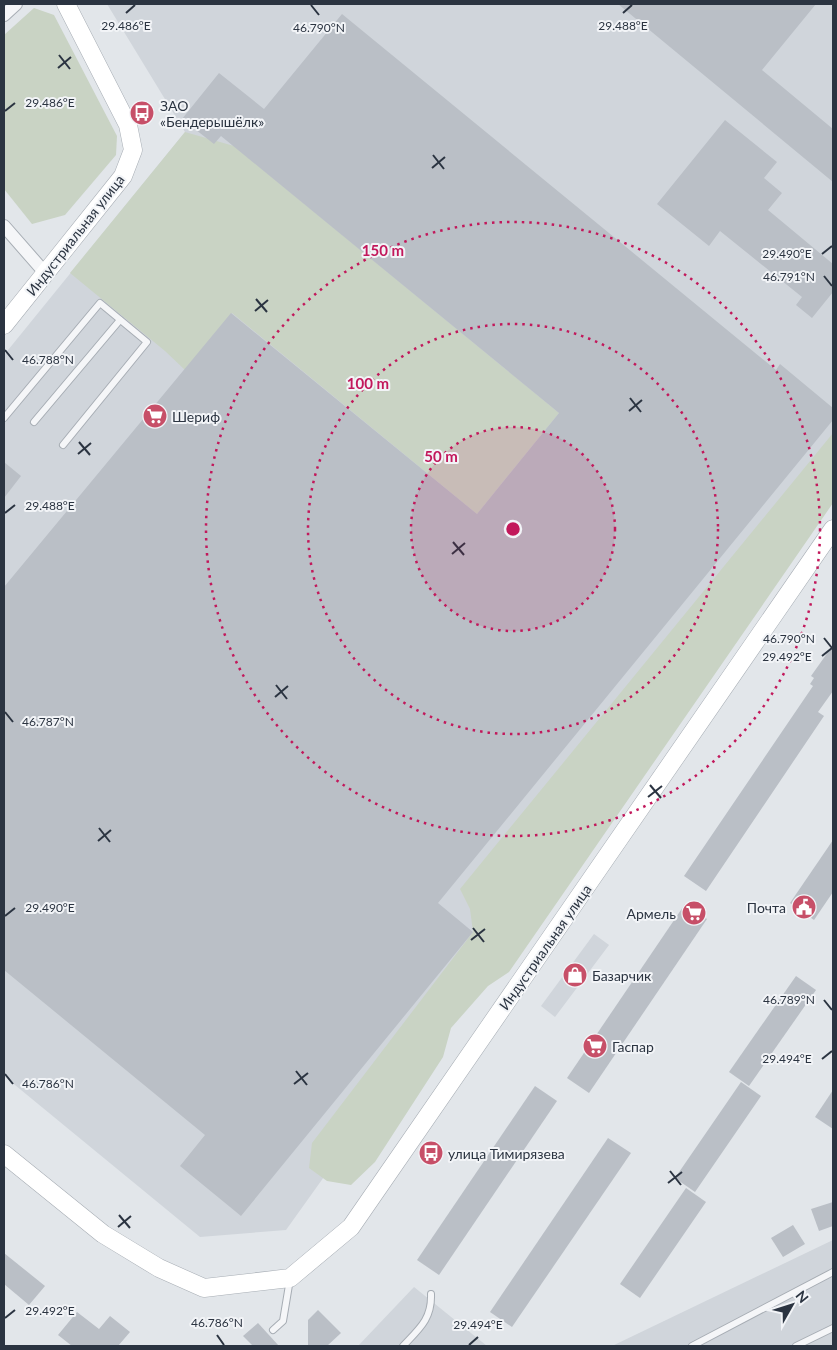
<svg xmlns="http://www.w3.org/2000/svg" width="837" height="1350" font-family="Lato,sans-serif">
<style>
.built{fill:#d0d5db}
.green{fill:#c9d3c4}
.building{fill:#babfc6}
.lines{fill:none;stroke-linecap:round;stroke-linejoin:round}
.lane-casing{stroke:#a7adb4;stroke-width:8}
.street-casing{stroke:#a7adb4;stroke-width:14}
.secondary-casing{stroke:#a7adb4;stroke-width:19}
.lane{stroke:#f5f6f8;stroke-width:6}
.street{stroke:#f5f6f8;stroke-width:12}
.secondary{stroke:#fff;stroke-width:18}
.ticks{fill:none;stroke:#2b3441;stroke-width:2}
.ring{fill:none;stroke:#c2185b;stroke-width:2.5;stroke-dasharray:2.5 5}
.labels{text-anchor:middle;dominant-baseline:central;stroke-width:4;stroke-linejoin:round;paint-order:stroke}
.poi-label{font-size:14px;fill:#2b3441;stroke:#f2f4f7;text-anchor:start}
.street-label{font-size:14px;fill:#2b3441;stroke:#f2f4f7}
.ticks-label{font-size:12px;text-anchor:middle;fill:#2b3441;stroke:#f2f4f7;stroke-width:4;stroke-linejoin:round;paint-order:stroke}
.centre{fill:#c2185b;stroke:#f2f4f7;stroke-width:2.5}
.ring-label{font-size:15px;text-anchor:middle;font-weight:bold;fill:#c2185b;stroke:#f2f4f7;stroke-width:4;stroke-linejoin:round;paint-order:stroke}
</style>
<rect width="100%" height="100%" fill="#e2e6ea"/>
<g class="built">
<polygon points="107,4 833,4 833,465 286,1230 200,1237 4,1076 4,355 185,132"/>
<polygon points="594,934 609,945 555,1017 541,1006"/>
<polygon points="833,1240 833,1346 612,1346"/>
<polygon points="414,1287 487,1346 358,1346"/>
</g>
<g class="green">
<polygon points="34,8 54,15 117,136 116,155 65,215 32,224 4,189 4,35"/>
<polygon points="185,132 234,146 559,413 477,514 232,313 185,370 165,351 70,273"/>
<polygon points="833,433 833,503 509,972 488,986 451,1028 443,1057 375,1162 351,1185 327,1181 309,1168 312,1143 473,932 470,909 460,889"/>
</g>
<g class="building">
<polygon points="618,4 816,4 762,70 833,129 833,182"/>
<polygon points="342,14 776,370 780,364 833,408 833,420 438,903 473,932 241,1216 180,1166 205,1135 4,970 4,587 231,313 477,514 559,413 221,136 214,144 182,119 219,73 264,109"/>
<polygon points="725,120 777,162 764,178 782,193 768,210 833,264 833,292 812,318 796,305 802,297 720,231 709,246 657,204"/>
<polygon points="4,462 21,476 4,498"/>
<polygon points="833,645 833,691 818,712 824,716 706,891 684,876 813,686 810,684 814,678 811,676"/>
<polygon points="833,840 833,892 814,920 790,903"/>
<polygon points="685,904 707,919 589,1093 567,1078"/>
<polygon points="796,976 816,990 749,1086 729,1072"/>
<polygon points="741,1082 761,1096 695,1192 675,1178"/>
<polygon points="535,1086 557,1101 439,1275 417,1260"/>
<polygon points="833,1090 833,1129 815,1117"/>
<polygon points="608,1138 631,1153 512,1327 490,1312"/>
<polygon points="686,1188 706,1202 640,1298 620,1284"/>
<polygon points="833,1202 833,1226 819,1231 811,1209"/>
<polygon points="793,1225 805,1244 783,1257 771,1238"/>
<polygon points="4,1253 45,1286 29,1305 4,1284"/>
<polygon points="318,1310 341,1333 327,1346 308,1346 308,1320"/>
<polygon points="77,1312 99,1329 110,1316 130,1332 118,1346 72,1346 58,1335"/>
<polygon points="258,1323 279,1346 253,1346 243,1336"/>
</g>
<g class="lines">
<defs>
<g id="lane">
<polyline points="4,418 100,303 147,342 63,445"/>
<polyline points="34,422 120,320"/>
<polyline points="273,1330 283,1321 290,1279"/>
<path d="M403,1346C419,1329 432,1319 431,1294"/>
<polyline points="692,1346 833,1272"/>
<polyline points="796,1346 833,1328"/>
</g>
<g id="street">
<polyline points="4,15 16,4"/>
<polyline points="4,226 46,274"/>
</g>
<g id="secondary">
<polyline points="4,325 123,176 133,150 128,125 66,4"/>
<polyline points="4,1154 103,1234 159,1268 204,1288 290,1278 351,1227 833,529"/>
</g>
</defs>
<use href="#lane" class="lane-casing"/>
<use href="#street" class="street-casing"/>
<use href="#secondary" class="secondary-casing"/>
<use href="#lane" class="lane"/>
<use href="#street" class="street"/>
<use href="#secondary" class="secondary"/>
</g>
<path class="ticks" d="M311,5L319,15M126,13L135,5M623,13L632,5M59,55L70,69M58,68L71,57M5,111L15,103M433,155L444,169M432,168L445,157M822,254L832,246M824,276L832,286M256,299L267,312M255,311L268,300M5,350L13,360M630,398L641,412M629,411L642,400M79,442L90,455M78,454L91,443M5,513L15,505M453,542L464,555M452,554L465,543M824,638L832,648M822,656L832,648M276,685L287,699M275,697L288,686M5,712L13,722M650,785L661,798M648,797L662,786M99,828L110,842M98,841L111,830M5,916L15,908M473,928L484,942M471,940L485,929M824,1000L832,1010M822,1059L832,1051M296,1071L307,1085M5,1074L13,1084M294,1084L308,1073M670,1171L681,1185M668,1183L682,1172M119,1215L130,1228M118,1227L131,1216M5,1318L15,1310M217,1335L224,1345M469,1345L478,1337"/>
<circle cx="513" cy="529" r="102" fill="#c2185b" fill-opacity=".12"/>
<g class="ring">
<circle cx="513" cy="529" r="102"/>
<circle cx="513" cy="529" r="205"/>
<circle cx="513" cy="529" r="307"/>
</g>
<defs>
<symbol id="bus-disc" viewBox="-11 -11 22 22"><circle r="9.5" fill="#c74f68" stroke="#f2f4f7"/><path d="M-5-6H5V4H4V6H2V4H-2V6H-4V4H-5ZM-3.5-4V0h7V-4ZM-3.5 1.2v1.5H-2V1.2ZM2 1.2v1.5H3.5V1.2Z" fill="#fff"/></symbol>
<symbol id="supermarket-disc" viewBox="-11 -11 22 22"><circle r="9.5" fill="#c74f68" stroke="#f2f4f7"/><path d="M-6-5.5h2.5l.6 2H6L4.5 2H-2.5L-4.4-4H-6ZM-1.5 3.2a1.3 1.3 0 1 0 .1 0ZM3 3.2a1.3 1.3 0 1 0 .1 0Z" fill="#fff"/></symbol>
<symbol id="civic-disc" viewBox="-11 -11 22 22"><circle r="9.5" fill="#c74f68" stroke="#f2f4f7"/><path d="M-.6-6.5H3V-4.5H.6V-3L4-1V1h2V6H-6V1h2V-1L-.6-3ZM-1.2 2.5V6h2.4V2.5Z" fill="#fff"/></symbol>
<symbol id="shop-disc" viewBox="-11 -11 22 22"><circle r="9.5" fill="#c74f68" stroke="#f2f4f7"/><path d="M-5-2.5h2.3a2.7 3.5 0 0 1 5.4 0H5L5.5 6h-11ZM-1.5-2.5h3a1.5 2.3 0 0 0-3 0Z" fill="#fff"/></symbol>
</defs>
<g fill-rule="evenodd">
<use href="#bus-disc" x="128" y="99" width="28" height="28"/>
<use href="#supermarket-disc" x="141" y="402" width="28" height="28"/>
<use href="#civic-disc" x="790" y="893" width="28" height="28"/>
<use href="#supermarket-disc" x="680" y="899" width="28" height="28"/>
<use href="#shop-disc" x="561" y="961" width="28" height="28"/>
<use href="#supermarket-disc" x="581" y="1032" width="28" height="28"/>
<use href="#bus-disc" x="417" y="1139" width="28" height="28"/>
</g>
<g class="labels">
<g class="poi-label">
<text x="160" y="105">ЗАО<tspan x="160" dy="16">«Бендерышёлк»</tspan></text>
<text x="172" y="416">Шериф</text>
<text x="786" y="907" text-anchor="end">Почта</text>
<text x="676" y="913" text-anchor="end">Армель</text>
<text x="592" y="975">Базарчик</text>
<text x="612" y="1046">Гаспар</text>
<text x="448" y="1153">улица Тимирязева</text>
</g>
<g class="street-label">
<text transform="translate(75 235) rotate(-52)">Индустриальная улица</text>
<text transform="translate(545 947) rotate(-55)">Индустриальная улица</text>
</g>
</g>
<g class="ticks-label">
<text x="126" y="30">29.486°E</text>
<text x="623" y="30">29.488°E</text>
<text x="319" y="32">46.790°N</text>
<text x="50" y="107">29.486°E</text>
<text x="787" y="258">29.490°E</text>
<text x="789" y="281">46.791°N</text>
<text x="48" y="364">46.788°N</text>
<text x="50" y="510">29.488°E</text>
<text x="789" y="643">46.790°N</text>
<text x="787" y="661">29.492°E</text>
<text x="48" y="726">46.787°N</text>
<text x="50" y="912">29.490°E</text>
<text x="789" y="1004">46.789°N</text>
<text x="787" y="1063">29.494°E</text>
<text x="48" y="1088">46.786°N</text>
<text x="50" y="1315">29.492°E</text>
<text x="217" y="1327">46.786°N</text>
<text x="478" y="1329">29.494°E</text>
</g>
<circle cx="513" cy="529" r="8" class="centre"/>
<g class="ring-label">
<text x="383" y="256">150 m</text>
<text x="368" y="389">100 m</text>
<text x="441" y="462">50 m</text>
</g>
<rect width="837" height="1350" fill="none" stroke="#2b3441" stroke-width="10"/>
<g transform="translate(792 1305) rotate(51)" stroke="#f2f4f7" stroke-width="4" paint-order="stroke">
<path d="M0-4L9 19L0 12L-9 19Z" fill="#2b3441"/>
<text y="-8" font-size="14" font-weight="bold" text-anchor="middle" fill="#2b3441">N</text>
</g>
</svg>
